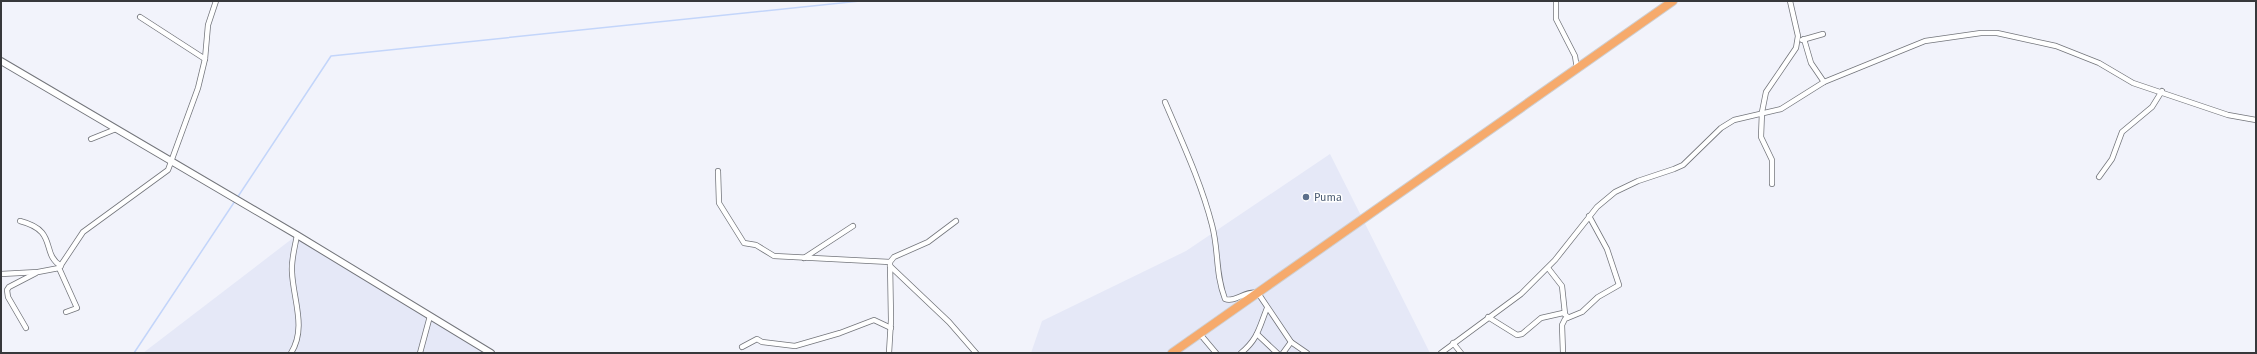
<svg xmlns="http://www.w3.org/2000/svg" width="2257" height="354" font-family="'Fira Sans',sans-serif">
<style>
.built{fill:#e5e8f7}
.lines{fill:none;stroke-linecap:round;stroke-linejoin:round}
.stream{stroke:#c3d5fa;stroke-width:1.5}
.minor-casing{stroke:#73757b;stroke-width:6}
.tertiary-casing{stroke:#73757b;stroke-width:8}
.trunk-casing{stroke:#cfcfd0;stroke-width:10}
.minor{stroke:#fff;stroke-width:4.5}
.tertiary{stroke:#fff;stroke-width:6}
.trunk{stroke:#f6aa6c;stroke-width:8}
.service-dot{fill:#5c6f8a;stroke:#fff;stroke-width:1.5}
.labels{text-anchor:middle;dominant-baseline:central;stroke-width:3;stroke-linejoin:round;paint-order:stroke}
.service-label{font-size:11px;fill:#4e5e75;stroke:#fff;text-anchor:start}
</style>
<rect width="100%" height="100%" fill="#f2f3fb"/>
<g class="built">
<polygon points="1330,154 1430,353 1031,353 1042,321 1186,251"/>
<polygon points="297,235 494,353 143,353"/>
</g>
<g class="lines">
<g class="stream">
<polyline points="237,198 331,56 860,1"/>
<polyline points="134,353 235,201"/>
</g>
<defs>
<g id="minor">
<polyline points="1556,1 1556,19 1575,56 1577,69"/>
<polyline points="140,17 205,59"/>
<polyline points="1804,39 1811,63 1824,82"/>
<polyline points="1802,40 1823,34"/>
<path d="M1165,102C1182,142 1201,182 1212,225C1219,251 1215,273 1225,299C1235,303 1245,290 1258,293L1291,342L1307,353"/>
<polyline points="91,139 116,129"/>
<polyline points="718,171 719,203 744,243 756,245 774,256 890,262"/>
<polyline points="2099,177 2112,159 2122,132 2152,107 2162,91"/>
<polyline points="1772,184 1772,160 1761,137 1762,112 1766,92 1796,48 1798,36 1790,1"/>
<path d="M20,221C59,231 40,253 61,266"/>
<polyline points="804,258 853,226"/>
<polyline points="890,266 949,322 976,353"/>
<polyline points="59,268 77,308 66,312"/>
<polyline points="1548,268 1562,286 1565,314"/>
<polyline points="1,274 38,272 59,268 83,232 168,170 198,88 205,59 208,25 216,1"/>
<polyline points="1488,317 1517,335 1522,334 1541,318 1563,313 1568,317"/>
<polyline points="26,328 8,297 7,290 9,287 36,273"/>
<polyline points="1200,334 1216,353"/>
<polyline points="1257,334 1277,353"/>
<polyline points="1453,343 1461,353"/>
<polyline points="742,347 757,339 762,342 795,346 840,333 874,320 891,328"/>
<path d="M291,353C307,328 293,299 292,272C291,260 295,247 297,235"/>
<polyline points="420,353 430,316"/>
<polyline points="889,353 891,320 890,262 894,257 928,242 956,221"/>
<path d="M1241,353C1258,339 1259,328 1267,308"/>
<polyline points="1283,353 1291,342"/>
<polyline points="1441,353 1521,294 1555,260 1597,207 1615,192 1638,181 1674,169 1683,165 1721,128 1734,120 1781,109 1824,82 1925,41 1981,33 1997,33 2056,46 2099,63 2133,83 2228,115 2256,120"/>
<polyline points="1563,353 1562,325 1565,319 1582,312 1598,297 1619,285 1607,249 1589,216"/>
</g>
<polyline id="tertiary" points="1,61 297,235 491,353"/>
<polyline id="trunk" points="1172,353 1673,1"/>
</defs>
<use href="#minor" class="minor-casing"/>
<use href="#tertiary" class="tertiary-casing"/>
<use href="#trunk" class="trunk-casing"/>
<use href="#minor" class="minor"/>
<use href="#tertiary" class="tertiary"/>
<use href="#trunk" class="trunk"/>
</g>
<circle class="service-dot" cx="1306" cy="197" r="4"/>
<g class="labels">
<g class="service-label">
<text x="1314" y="197">Puma</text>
</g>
</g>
<rect width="2257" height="354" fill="none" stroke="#37383b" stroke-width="4"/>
</svg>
